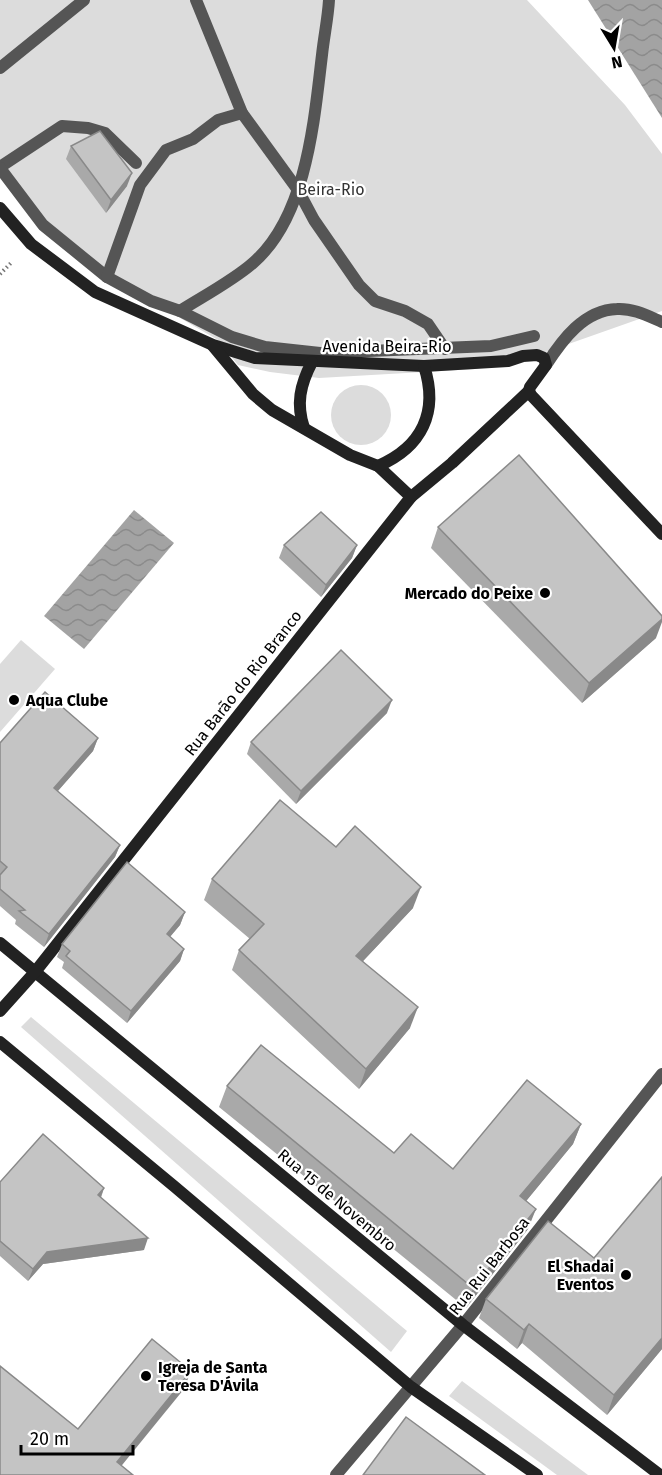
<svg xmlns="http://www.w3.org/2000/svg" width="662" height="1475" font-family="'Fira Sans',sans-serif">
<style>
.park{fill:#dcdcdc}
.water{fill:url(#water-waves)}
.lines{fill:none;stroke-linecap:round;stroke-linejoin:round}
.path{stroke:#777;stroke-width:4;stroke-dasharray:1.5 3;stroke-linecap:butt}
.lane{stroke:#555;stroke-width:12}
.street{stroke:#555;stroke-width:12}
.secondary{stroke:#222;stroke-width:12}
.wall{fill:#a9a9a9}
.shaded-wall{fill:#898989}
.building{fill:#c4c4c4;stroke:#898989;stroke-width:1.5}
.poi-dot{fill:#000;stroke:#fff;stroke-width:2}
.labels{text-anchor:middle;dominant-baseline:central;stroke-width:4.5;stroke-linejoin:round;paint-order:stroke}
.park-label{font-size:16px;fill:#333;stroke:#fff}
.street-label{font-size:16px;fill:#000;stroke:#fff}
.poi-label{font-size:16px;font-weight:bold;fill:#000;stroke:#fff;text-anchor:end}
</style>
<defs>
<pattern id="water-waves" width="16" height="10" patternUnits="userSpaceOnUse" patternTransform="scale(1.5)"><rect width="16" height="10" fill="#a3a3a3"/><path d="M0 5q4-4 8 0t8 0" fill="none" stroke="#8b8b8b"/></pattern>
</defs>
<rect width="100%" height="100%" fill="#fff"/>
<g class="park">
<polygon points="0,0 527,0 625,105 662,154 662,311 526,359 476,369 319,378 270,372 238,365 218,340 156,304 43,225 0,168"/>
<circle cx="361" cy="415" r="30"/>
<polygon points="21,640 55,669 0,732 0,664"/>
<polygon points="31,1017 407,1331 391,1352 21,1027"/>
<polygon points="462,1381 588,1475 557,1475 449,1396"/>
</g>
<g class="water">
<polygon points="588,0 662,0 662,118"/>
<polygon points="134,510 174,543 84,649 44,616"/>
</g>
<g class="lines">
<polyline class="path" points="0,274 12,262"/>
<path class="lane" d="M546,365C562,340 584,310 617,309C633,308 648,316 662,322"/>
<g class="street">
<polyline points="196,0 242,113 298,190 314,220 359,285 375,301 405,311 428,324 445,349"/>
<polyline points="0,68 84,0"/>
<polyline points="0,167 62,126 88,128 105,133 136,163"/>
<polyline points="0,168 43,225 107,277 151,301 180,311 232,337 265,347 320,353 491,346 534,336"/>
<polyline points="107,277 140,185 166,150 193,139 218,120 242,113"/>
<path d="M180,311C202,297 234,280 253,263C307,216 314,121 322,55C324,36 328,18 329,0"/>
<polyline points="336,1475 463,1325 662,1074"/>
</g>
<g class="secondary">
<polyline points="0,208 31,244 95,292 213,345 255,358 424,366 508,361 523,356 537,355 544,358 546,365 530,387 529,391 531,395 662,534"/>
<polyline points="213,346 253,394 272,410 350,455 378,466 411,497"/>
<path d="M304,428C296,404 300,385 312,362"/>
<path d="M378,466C422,447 439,412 424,366"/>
<polyline points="0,943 463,1325 660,1475"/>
<polyline points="0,1011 35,972 411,497 452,463 529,391"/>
<polyline points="0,1042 175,1187 411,1387 537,1475"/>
</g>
</g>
<g class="wall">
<polygon points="71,146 127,186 106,213 66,159"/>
<polygon points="438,527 656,638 582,703 431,548"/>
<polygon points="284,545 357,545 352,558 321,597 279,558"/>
<polygon points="387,713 296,804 247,754 251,742"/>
<polygon points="98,738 93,751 57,792 120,845 115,857 44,947 15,924 16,920 0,906 0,743"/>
<polygon points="336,847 413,908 363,961 410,1028 359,1089 232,970 239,950 250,939 204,900 212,879"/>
<polygon points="185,912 180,925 170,937 184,949 180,961 127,1023 62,968 64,962 57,957 62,944"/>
<polygon points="227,1086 394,1153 453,1169 581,1124 573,1144 526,1201 528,1229 466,1308 219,1107"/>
<polygon points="0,1182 104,1188 101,1198 144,1250 43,1264 28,1281 0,1256"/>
<polygon points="486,1299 662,1349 607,1415 522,1343 517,1349 479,1318"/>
</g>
<g class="shaded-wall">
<polygon points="132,173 127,186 106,213 111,200"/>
<polygon points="357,545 352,558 321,597 326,585"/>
<polygon points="662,619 662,622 656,638 582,703 589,683"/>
<polygon points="392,700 387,713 296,804 301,791"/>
<polygon points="98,738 93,751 49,801 54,788"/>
<polygon points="120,845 115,857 44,947 49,934"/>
<polygon points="421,887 413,908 349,976 356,956"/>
<polygon points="185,912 180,925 162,946 167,934"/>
<polygon points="184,949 180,961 127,1023 131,1011"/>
<polygon points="418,1007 410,1028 359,1089 366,1069"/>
<polygon points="581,1124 573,1144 513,1217 520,1196"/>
<polygon points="104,1188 100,1199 98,1195"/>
<polygon points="536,1209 528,1229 466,1308 473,1288"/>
<polygon points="148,1238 144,1250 43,1264 28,1281 33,1269 47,1252"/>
<polygon points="529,1324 522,1343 517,1349 524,1330"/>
<polygon points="662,1338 662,1349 607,1415 614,1395"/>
<polygon points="191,1371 184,1389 114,1475 117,1462"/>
</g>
<g class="building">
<polygon points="100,131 132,173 111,200 71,146"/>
<polygon points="519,455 662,616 662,619 589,683 438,527"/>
<polygon points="321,512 357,545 326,585 284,545"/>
<polygon points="341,650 392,700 301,791 251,742"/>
<polygon points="45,692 98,738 54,788 120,845 49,934 19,911 25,910 0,889 0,875 7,867 0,861 0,743"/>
<polygon points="280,800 336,847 355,826 421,887 356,956 418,1007 366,1069 239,950 264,924 212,879"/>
<polygon points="127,862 185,912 167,934 184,949 131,1011 66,956 70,951 62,944"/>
<polygon points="261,1045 394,1153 411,1134 453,1169 527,1080 581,1124 520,1196 536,1209 473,1288 227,1086"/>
<polygon points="43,1134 104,1188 98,1195 148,1238 47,1252 33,1269 0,1241 0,1182"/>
<polygon points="662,1177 662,1338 614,1395 529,1324 524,1330 486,1299 548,1221 594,1258"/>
<polygon points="152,1339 191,1371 117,1462 133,1475 0,1475 0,1366 78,1429"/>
<polygon points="406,1417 485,1475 363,1475"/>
</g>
<g class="poi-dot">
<circle cx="545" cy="593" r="6"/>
<circle cx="14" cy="700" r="6"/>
<circle cx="626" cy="1275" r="6"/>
<circle cx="146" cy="1376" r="6"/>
</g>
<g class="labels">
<g class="park-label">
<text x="331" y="189">Beira-Rio</text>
</g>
<g class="street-label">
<text x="387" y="346">Avenida Beira-Rio</text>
<text transform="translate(243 683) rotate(-52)">Rua Barão do Rio Branco</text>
<text transform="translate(337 1200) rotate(40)">Rua 15 de Novembro</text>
<text transform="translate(489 1266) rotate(-52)">Rua Rui Barbosa</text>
</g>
<g class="poi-label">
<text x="533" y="593">Mercado do Peixe</text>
<text x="26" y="700" text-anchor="start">Aqua Clube</text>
<text x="614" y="1266">El Shadai<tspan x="614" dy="18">Eventos</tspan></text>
<text x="158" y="1367" text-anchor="start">Igreja de Santa<tspan x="158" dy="18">Teresa D'Ávila</tspan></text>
</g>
</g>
<g transform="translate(614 48) rotate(169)" stroke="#ffffff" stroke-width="4.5" paint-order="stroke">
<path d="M0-4.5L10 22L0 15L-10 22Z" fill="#000000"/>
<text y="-9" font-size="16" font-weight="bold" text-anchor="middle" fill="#000000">N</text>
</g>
<path d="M21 1445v9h112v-9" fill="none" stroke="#000000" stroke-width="3"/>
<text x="30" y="1445" font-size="18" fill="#000000" stroke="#ffffff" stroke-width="4.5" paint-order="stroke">20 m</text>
</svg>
